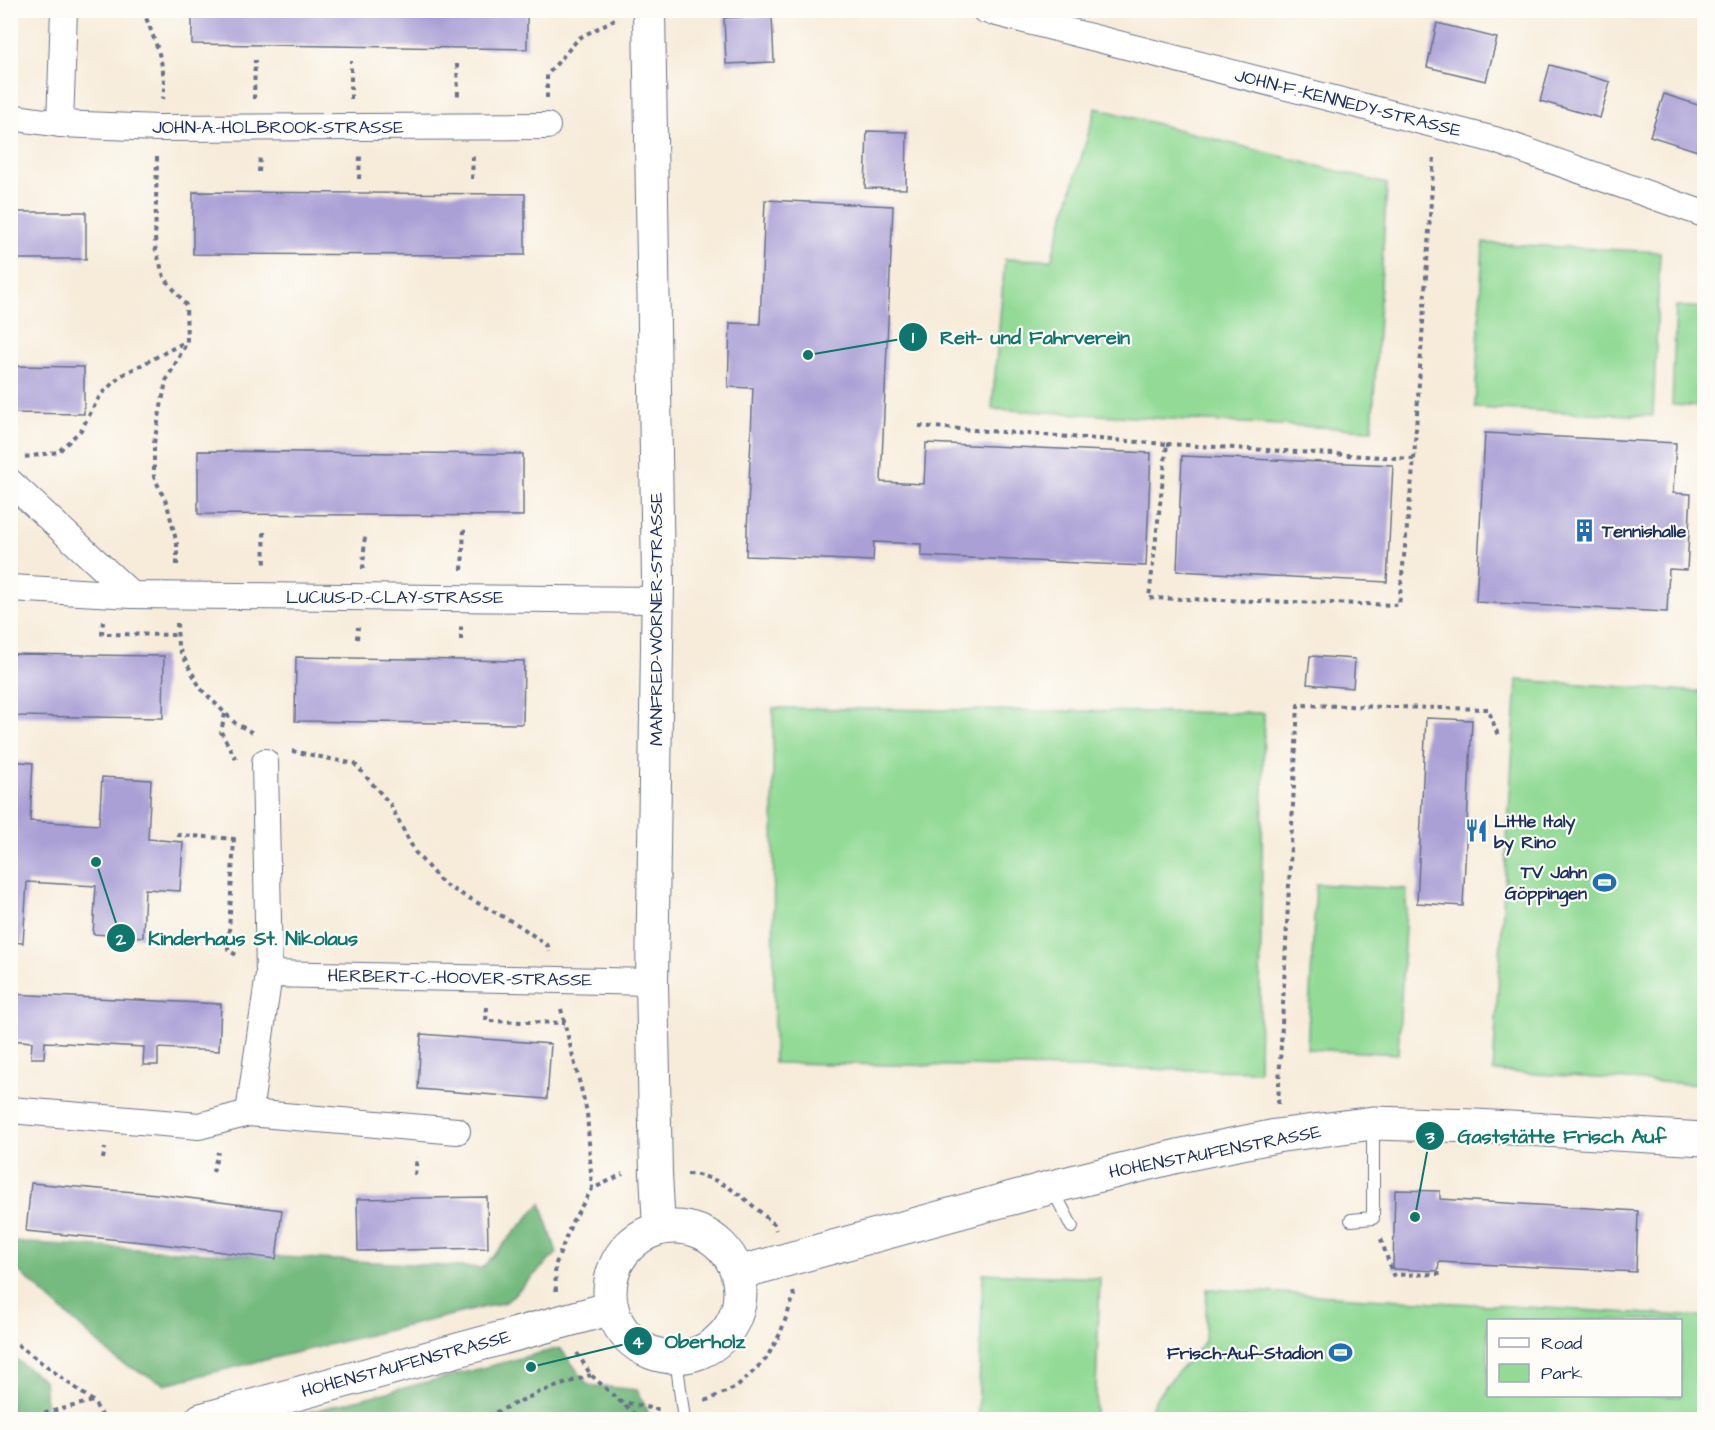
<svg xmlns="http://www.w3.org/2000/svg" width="1715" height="1430" font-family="'Architects Daughter',sans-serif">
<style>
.green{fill:#92da95;stroke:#56847a;stroke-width:1.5;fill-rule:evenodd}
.forest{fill:#75ba7e;stroke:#48746e;stroke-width:1.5}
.building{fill:#aaa0d6}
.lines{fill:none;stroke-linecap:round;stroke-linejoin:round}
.service-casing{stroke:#687189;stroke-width:14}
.minor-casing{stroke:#687189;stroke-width:28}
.tertiary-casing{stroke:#687189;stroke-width:34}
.secondary-casing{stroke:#687189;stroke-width:35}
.path{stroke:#687189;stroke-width:4;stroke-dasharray:4.5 4.5;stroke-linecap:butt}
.service{stroke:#fff;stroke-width:12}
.minor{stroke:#fff;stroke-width:26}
.tertiary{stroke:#fff;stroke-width:32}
.secondary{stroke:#fff;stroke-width:33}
.labels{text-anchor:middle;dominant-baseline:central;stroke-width:4.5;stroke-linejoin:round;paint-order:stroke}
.street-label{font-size:18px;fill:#1b2f5e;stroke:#fdfcf7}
.poi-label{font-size:18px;font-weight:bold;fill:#1b2f5e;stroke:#fdfcf7;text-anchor:start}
.leader{fill:none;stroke:#0f766e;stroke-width:2}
.callout-dot{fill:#0f766e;stroke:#fdfcf7;stroke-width:2}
.mark-label{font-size:18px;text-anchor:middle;font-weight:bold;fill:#fff}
.callout-label{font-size:20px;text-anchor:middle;font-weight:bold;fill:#0f766e;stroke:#fdfcf7;stroke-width:4.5;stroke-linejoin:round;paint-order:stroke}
</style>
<rect width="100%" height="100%" fill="#fdfcf7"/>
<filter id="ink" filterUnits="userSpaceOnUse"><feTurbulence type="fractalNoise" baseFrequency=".0167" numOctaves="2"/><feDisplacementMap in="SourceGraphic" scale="12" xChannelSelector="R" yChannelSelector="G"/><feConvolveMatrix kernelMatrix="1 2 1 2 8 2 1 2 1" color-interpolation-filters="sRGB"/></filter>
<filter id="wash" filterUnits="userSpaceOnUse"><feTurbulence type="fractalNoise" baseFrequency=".008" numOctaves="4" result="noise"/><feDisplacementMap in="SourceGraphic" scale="24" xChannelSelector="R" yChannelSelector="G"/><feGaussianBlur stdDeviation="1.35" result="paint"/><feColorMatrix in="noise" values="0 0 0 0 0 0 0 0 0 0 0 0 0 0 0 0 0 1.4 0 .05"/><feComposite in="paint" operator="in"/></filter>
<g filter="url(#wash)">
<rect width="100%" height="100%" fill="#f7ecda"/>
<g class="green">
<polygon points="1096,108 1387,184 1372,430 992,409 1005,259 1051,260"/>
<polygon points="1483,243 1660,252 1653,416 1475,408"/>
<polygon points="1676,306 1704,308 1704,407 1672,405"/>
<polygon points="1517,680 1704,692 1704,1085 1493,1071"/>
<polygon points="773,708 1264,713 1259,1071 774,1063"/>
<polygon points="1316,884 1407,889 1398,1054 1307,1049"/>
<polygon points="983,1273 1100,1278 1095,1419 978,1419"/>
<path d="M1207,1289L1704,1317V1419H1145L1158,1395L1205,1341ZM1680,1320V1396H1488V1320Z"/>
</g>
<g class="forest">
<polygon points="541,1203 557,1253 506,1302 165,1384 118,1361 11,1264 11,1242 482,1268"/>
<polygon points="560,1348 588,1385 637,1390 651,1419 282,1419"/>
<polygon points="10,1355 44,1380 47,1419 11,1419"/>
</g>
<g id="blocks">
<g class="building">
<polygon points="192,10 527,10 527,49 192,44"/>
<polygon points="772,16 774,62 726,64 724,18"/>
<polygon points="1437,23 1497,38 1486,81 1427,67"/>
<polygon points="1550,65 1610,82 1600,118 1540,101"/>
<polygon points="1664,94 1704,107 1704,153 1650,136"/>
<polygon points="867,131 907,132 906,189 865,188"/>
<polygon points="193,192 525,194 525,255 193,254"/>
<polygon points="765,200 893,206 881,482 924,484 926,443 1151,453 1146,566 921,556 921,544 874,542 873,561 746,556 753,388 728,387 730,323 760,324"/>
<rect x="10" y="212" width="76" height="47"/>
<polygon points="10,366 84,367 84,414 10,413"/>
<polygon points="1485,433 1676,443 1673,493 1691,494 1687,570 1669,569 1667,612 1476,602"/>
<polygon points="198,451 523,454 523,516 198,514"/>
<polygon points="1182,456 1393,465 1387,582 1177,571"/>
<polygon points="10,654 164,656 163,718 10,716"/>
<polygon points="1310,656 1355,659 1353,688 1307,684"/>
<polygon points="296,657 524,661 523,724 295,721"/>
<polygon points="1426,718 1472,720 1463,906 1417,903"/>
<polygon points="10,761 33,763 30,821 99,825 102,777 151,780 148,839 183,842 180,891 145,889 143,937 93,934 96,886 27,882 23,943 10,942"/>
<polygon points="10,994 221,1004 219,1051 158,1048 158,1065 143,1065 144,1047 45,1042 44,1058 31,1058 32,1042 10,1040"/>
<polygon points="421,1034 551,1044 547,1099 418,1089"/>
<polygon points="31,1183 157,1194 282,1210 276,1259 153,1243 26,1231"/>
<polygon points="1395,1190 1440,1191 1440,1199 1638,1211 1636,1272 1439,1262 1438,1271 1393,1269"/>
<polygon points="487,1197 488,1248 358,1251 357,1199"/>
</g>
</g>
</g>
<g filter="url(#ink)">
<use href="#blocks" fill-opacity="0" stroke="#687189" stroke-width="1.5"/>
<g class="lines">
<defs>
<g id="service">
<polyline points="1052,1188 1072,1227"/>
<polyline points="1351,1220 1373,1218 1373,1124"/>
<polyline points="676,1358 684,1420"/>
</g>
<g id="minor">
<polyline points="985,10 1495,140 1704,214"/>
<polyline points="10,117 60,124 158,128 547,126"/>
<polyline points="60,124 64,10"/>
<polyline points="10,482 132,595"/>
<polyline points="10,588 132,595 657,600"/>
<polyline points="265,762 269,974"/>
<polyline points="10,1110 199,1126 249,1113 457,1131"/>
<polyline points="249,1113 269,974 652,982"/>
</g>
<polyline id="tertiary" points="649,10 658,580 652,982 656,1173 659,1228"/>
<g id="secondary">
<circle cx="675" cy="1292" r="65"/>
<polyline points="738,1273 1052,1187 1178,1156 1276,1136 1373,1123 1475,1126 1704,1139"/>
<polyline points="201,1420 612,1308"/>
</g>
</defs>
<use href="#service" class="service-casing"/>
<use href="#minor" class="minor-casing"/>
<use href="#tertiary" class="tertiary-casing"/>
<use href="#secondary" class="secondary-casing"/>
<g class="path">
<path d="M143,10C154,39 168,68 163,99"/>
<polyline points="457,64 458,97"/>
<polyline points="547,98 547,75 579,38 617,18"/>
<polyline points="254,99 255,60"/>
<polyline points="351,99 351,61"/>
<polyline points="157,157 155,247 164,277 186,305 187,342 166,381 154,443 154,477 167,504 177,544 177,568"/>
<polyline points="259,172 260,155"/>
<polyline points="359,179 360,156"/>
<polyline points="472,179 473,156"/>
<polyline points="919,426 1167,444"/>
<polygon points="1167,444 1414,459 1399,605 1149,598"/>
<polyline points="25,457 58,452 81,430 101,394 122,375 185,342"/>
<polyline points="1414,459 1434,155"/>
<polyline points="264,532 265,567"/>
<polyline points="363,569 365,534"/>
<polyline points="462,570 464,529"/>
<polyline points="103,621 102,634 178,635"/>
<polyline points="177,623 178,647 201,689 235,723 255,734"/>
<polyline points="357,639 358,627"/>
<polyline points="461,640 461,626"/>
<polyline points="225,714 221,732 236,759"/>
<polyline points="292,751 355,764 390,804 415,852 443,884 520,926 548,946 549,952"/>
<polyline points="177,835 236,839"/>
<polyline points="234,838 228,950 238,956"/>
<polyline points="487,1007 486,1021 565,1023"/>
<polyline points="561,1009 587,1112 592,1189 623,1174"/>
<polyline points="1278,1104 1298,705 1488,709 1499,738"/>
<polyline points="103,1159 105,1148"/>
<polyline points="213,1172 218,1152"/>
<path d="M687,1174C723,1175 748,1202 774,1224L776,1230"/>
<polyline points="415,1175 417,1157"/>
<polyline points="1381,1239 1393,1275 1442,1274"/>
<polyline points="556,1291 555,1266 572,1222 592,1189"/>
<polyline points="10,1339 93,1401 105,1420"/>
<polyline points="577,1353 591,1375 641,1420"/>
<polyline points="619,1401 654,1409 659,1409"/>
<polyline points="705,1401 737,1387 766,1359 780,1334 794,1296 793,1292"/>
<polyline points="18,1420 93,1401"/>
<polyline points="479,1420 540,1392 591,1375"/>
</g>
<use href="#service" class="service"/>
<use href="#minor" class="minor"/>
<use href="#tertiary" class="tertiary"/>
<use href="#secondary" class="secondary"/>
</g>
</g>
<defs>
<symbol id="building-bare" viewBox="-9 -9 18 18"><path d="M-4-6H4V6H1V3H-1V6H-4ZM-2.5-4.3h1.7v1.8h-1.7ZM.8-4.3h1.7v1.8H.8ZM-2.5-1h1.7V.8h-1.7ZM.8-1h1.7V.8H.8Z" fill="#1f6fb2" stroke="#fdfcf7" stroke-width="2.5" paint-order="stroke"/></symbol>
<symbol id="restaurant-bare" viewBox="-9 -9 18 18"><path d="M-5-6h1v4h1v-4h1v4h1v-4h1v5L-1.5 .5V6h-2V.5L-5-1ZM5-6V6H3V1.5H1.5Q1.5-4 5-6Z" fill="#1f6fb2" stroke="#fdfcf7" stroke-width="2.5" paint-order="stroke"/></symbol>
<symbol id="stadium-bare" viewBox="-9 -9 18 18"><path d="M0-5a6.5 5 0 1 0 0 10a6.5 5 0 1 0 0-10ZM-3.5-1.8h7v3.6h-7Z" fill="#1f6fb2" stroke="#fdfcf7" stroke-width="2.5" paint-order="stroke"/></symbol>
</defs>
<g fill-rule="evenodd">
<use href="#building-bare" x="1568" y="514" width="33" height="33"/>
<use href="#restaurant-bare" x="1460" y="814" width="33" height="33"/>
<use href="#stadium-bare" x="1588" y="866" width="33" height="33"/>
<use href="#stadium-bare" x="1324" y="1336" width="33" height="33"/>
</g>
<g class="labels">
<g class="street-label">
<text transform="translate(1348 103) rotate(14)">JOHN-F.-KENNEDY-STRASSE</text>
<text x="278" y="127">JOHN-A.-HOLBROOK-STRASSE</text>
<text x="395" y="597">LUCIUS-D.-CLAY-STRASSE</text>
<text transform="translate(656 619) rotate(-90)">MANFRED-WÖRNER-STRASSE</text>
<text transform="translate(460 978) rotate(1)">HERBERT-C.-HOOVER-STRASSE</text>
<text transform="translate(1215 1152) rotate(-11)">HOHENSTAUFENSTRASSE</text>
<text transform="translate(406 1364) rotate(-15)">HOHENSTAUFENSTRASSE</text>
</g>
<g class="poi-label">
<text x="1602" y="531">Tennishalle</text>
<text x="1494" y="821">Little Italy<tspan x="1494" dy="21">by Rino</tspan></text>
<text x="1587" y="872" text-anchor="end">TV Jahn<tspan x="1587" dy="21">Göppingen</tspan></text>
<text x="1323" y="1353" text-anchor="end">Frisch-Auf-Stadion</text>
</g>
</g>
<path class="leader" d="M808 355L913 337M96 862L121 938M1415 1217L1430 1136M531 1367L638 1341"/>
<g class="callout-dot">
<circle cx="808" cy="355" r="6"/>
<circle cx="96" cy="862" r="6"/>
<circle cx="1415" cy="1217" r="6"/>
<circle cx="531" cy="1367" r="6"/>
<circle cx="913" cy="337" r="15"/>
<circle cx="121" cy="938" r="15"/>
<circle cx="1430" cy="1136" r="15"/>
<circle cx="638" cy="1341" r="15"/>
</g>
<g class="mark-label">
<text x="913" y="343">1</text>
<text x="121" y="945">2</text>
<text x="1430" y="1143">3</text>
<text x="638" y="1348">4</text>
</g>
<g class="callout-label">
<text x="1035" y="344">Reit- und Fahrverein</text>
<text x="253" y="945">Kinderhaus St. Nikolaus</text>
<text x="1562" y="1143">Gaststätte Frisch Auf</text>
<text x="705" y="1348">Oberholz</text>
</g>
<rect width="1715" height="1430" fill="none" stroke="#fdfcf7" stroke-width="36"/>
<rect x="1487" y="1319" width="195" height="78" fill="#fdfcf7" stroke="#a3aaba" stroke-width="1.5"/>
<rect x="1499" y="1338" width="30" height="9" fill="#ffffff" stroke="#a3aaba" stroke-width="1.5"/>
<text x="1541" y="1349" font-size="18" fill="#1b2f5e">Road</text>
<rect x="1499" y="1364" width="30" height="18" fill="#92da95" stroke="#a3aaba" stroke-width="1.5"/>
<text x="1541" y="1379" font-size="18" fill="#1b2f5e">Park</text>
</svg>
